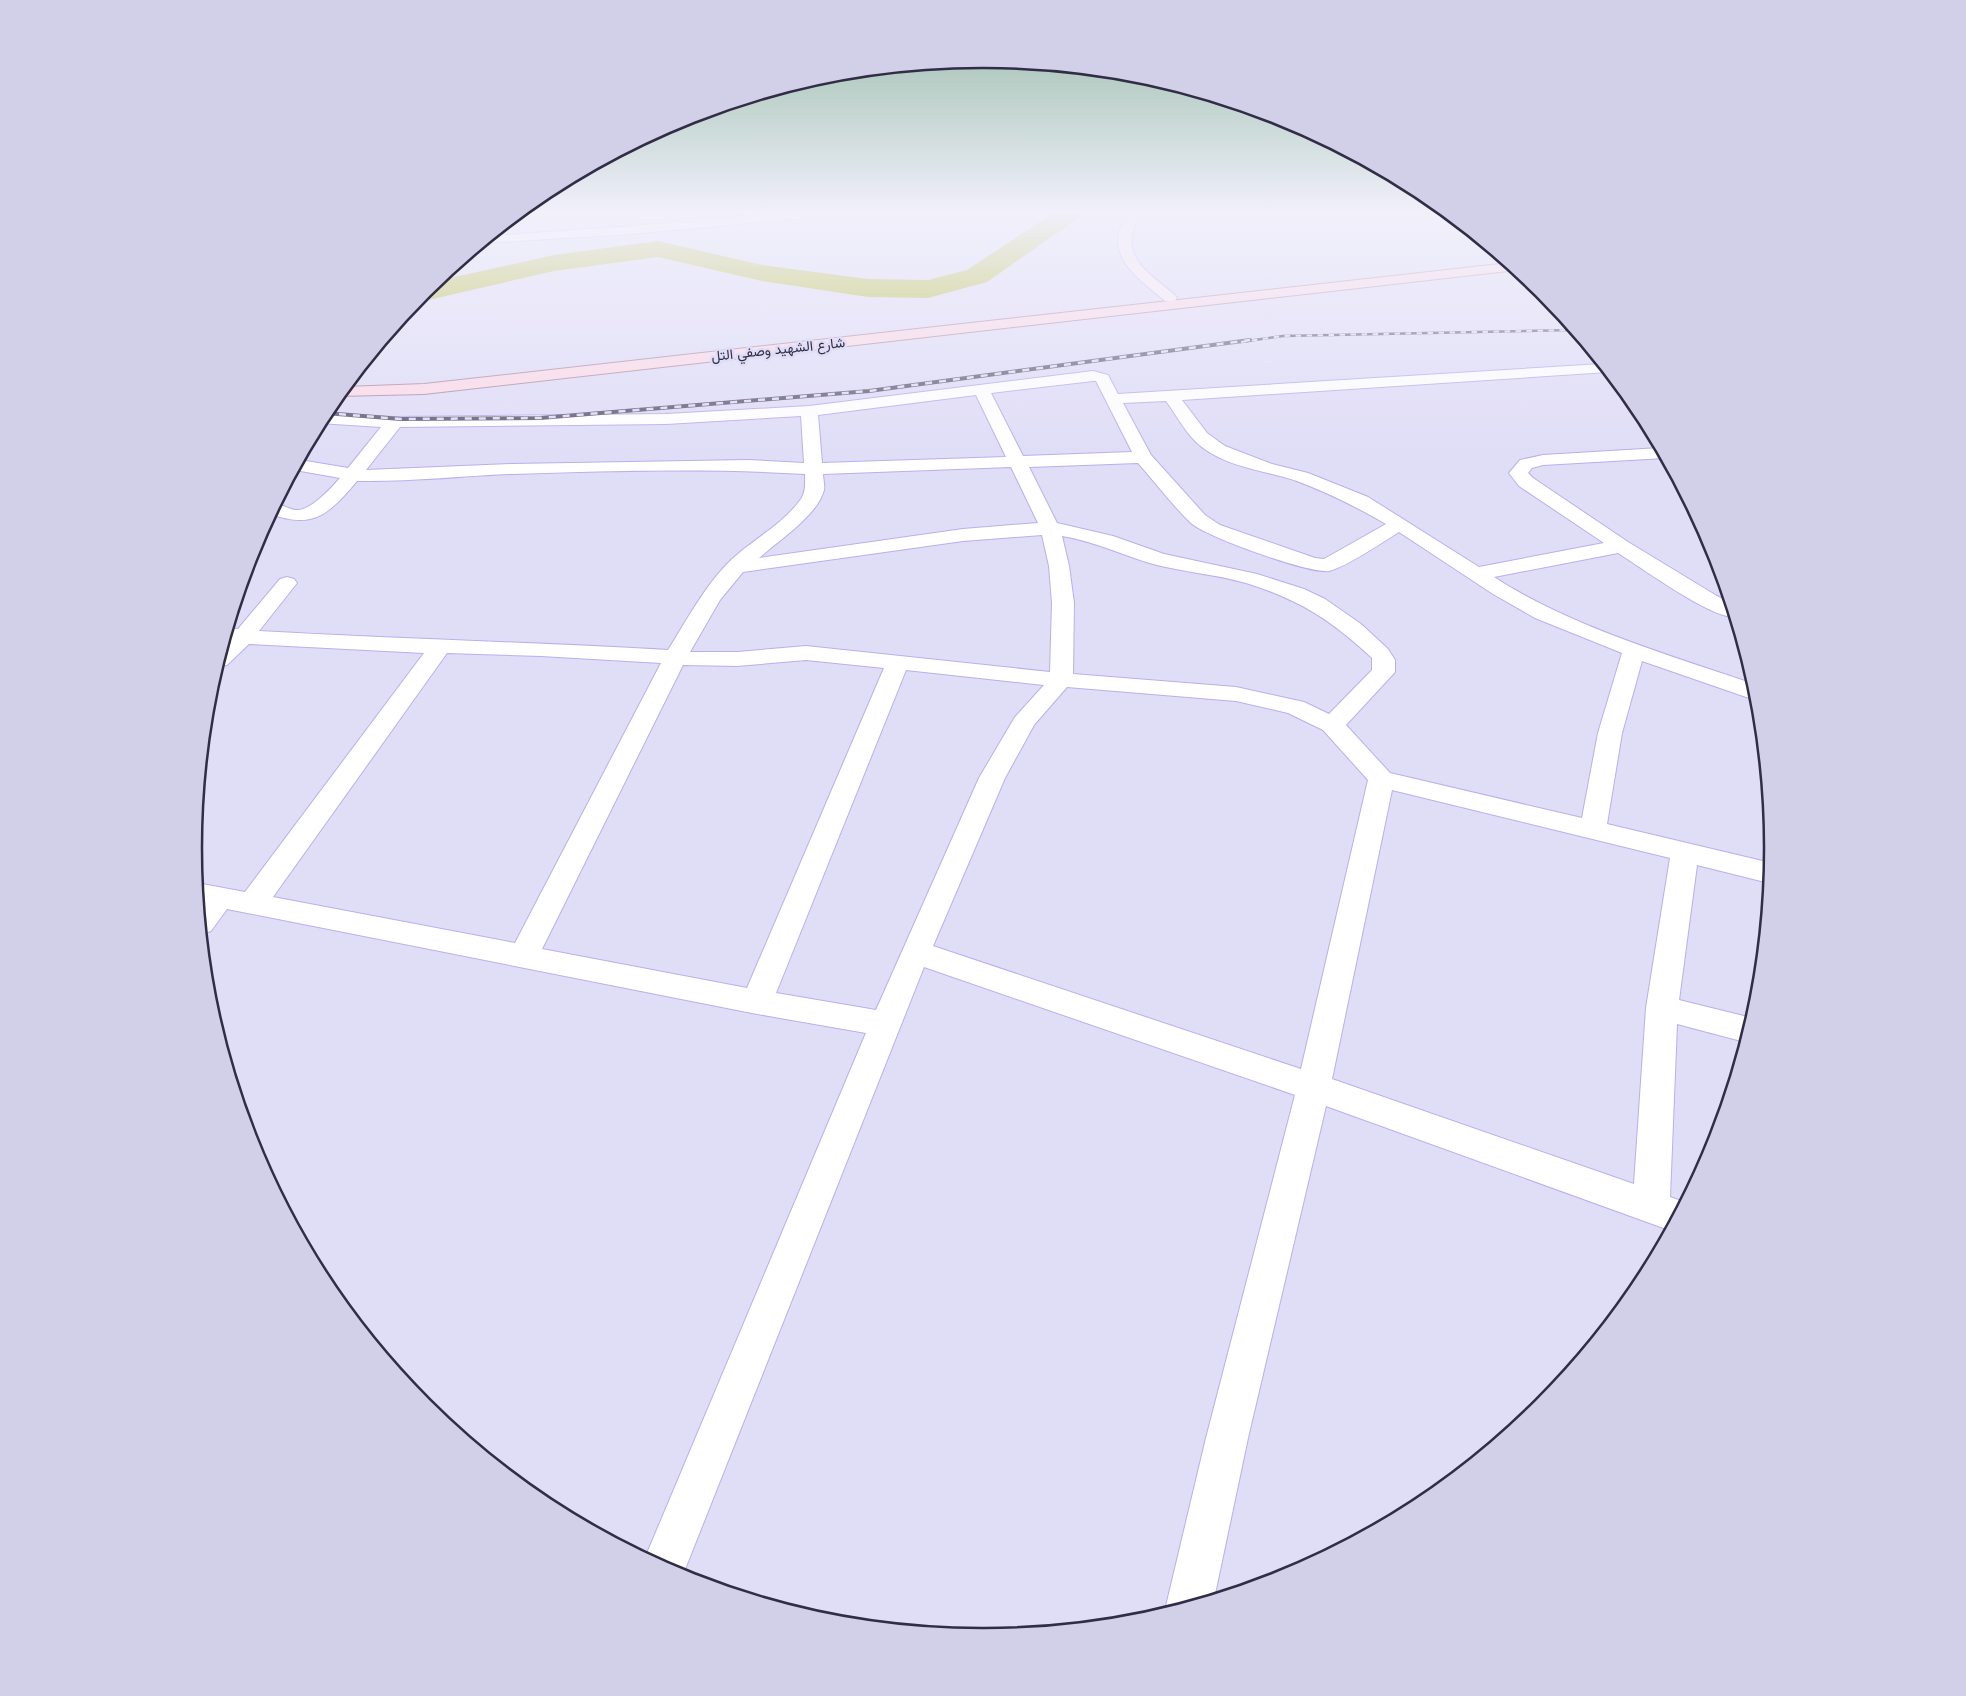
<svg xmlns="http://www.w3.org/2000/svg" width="1966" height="1696" font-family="Arial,Vazirmatn,sans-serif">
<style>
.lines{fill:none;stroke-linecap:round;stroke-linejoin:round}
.river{fill:#b9c043;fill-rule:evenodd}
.street-casing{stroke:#baafed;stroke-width:2}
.secondary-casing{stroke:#baafed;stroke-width:2}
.primary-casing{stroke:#b38ea6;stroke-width:2}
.street{fill:#fff;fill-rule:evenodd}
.secondary{fill:#fdedf4;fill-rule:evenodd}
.primary{fill:#fbdbe8;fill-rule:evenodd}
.rail-far1-casing{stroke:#65617a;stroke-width:2.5}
.rail-casing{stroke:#65617a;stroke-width:4}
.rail-far1{stroke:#e0ddf7;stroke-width:2;stroke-dasharray:5.5;stroke-linecap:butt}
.rail{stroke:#e0ddf7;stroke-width:2.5;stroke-dasharray:7;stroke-linecap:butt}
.labels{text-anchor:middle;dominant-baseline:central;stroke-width:5;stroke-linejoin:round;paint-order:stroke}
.far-street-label{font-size:14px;fill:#322d46;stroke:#e0ddf7}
.rim{fill:none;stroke:#322d46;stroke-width:2.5}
</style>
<rect width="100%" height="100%" fill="#e0ddf7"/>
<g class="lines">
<polygon class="river" points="1052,214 1080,214 1077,219 987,282 928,298 868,297 762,281 658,257 554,271 424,301 417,299 436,281 554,255 658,241 762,265 868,279 928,280 967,270"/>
<defs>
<g id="street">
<polygon points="768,214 809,214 803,218 631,234 482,243 491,236 631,226"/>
<path d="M1601,364L1608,372L1182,400L1207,433L1225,446L1272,464L1308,473L1368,497L1479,567L1604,543L1519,486L1509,473L1520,460L1543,455L1660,448L1665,458L1543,465L1532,468L1528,473L1533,478L1628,542L1717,596L1729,602L1734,617C1709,617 1642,568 1618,553L1494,577C1569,626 1669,655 1754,684L1758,700L1749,698L1642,661L1622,733L1607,824L1771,863L1769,883L1697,865L1679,1000L1752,1018L1745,1042L1677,1024L1670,1197L1684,1202L1669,1230L1326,1106L1248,1438L1214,1599L1169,1612L1166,1606L1206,1438L1295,1095L924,967L682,1577L645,1558L866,1033L757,1014L227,909L211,931L202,934L197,883L245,892L424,653L249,644L227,665L217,666L229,628L238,629L280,579L287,577L294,579L297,583L259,631C396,639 532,642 668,650C687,620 704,587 729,562C750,541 784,524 801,499C806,491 805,483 805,474C708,468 610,471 513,474C461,476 409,482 357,481C330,513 314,530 271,514L276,504C283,505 289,509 295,510C310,512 331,488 340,478L295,470L300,460L348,468L381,427L319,423L324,414L395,417L666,414L809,406L1093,371L1108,375L1118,394ZM1093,381H1096L1132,452L1023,456L991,393ZM976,395L1006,457L822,463L818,415ZM1166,401C1175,413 1184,430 1195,441C1221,467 1264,470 1297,481C1328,493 1357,507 1386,524L1324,559L1315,558L1220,525L1205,515L1151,455L1123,403ZM801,416L804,463L748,460L512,464L366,470L400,427L666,424ZM1138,463C1155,482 1172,505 1191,523C1206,537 1310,574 1329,571C1346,567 1383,542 1399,532L1493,594L1535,618L1622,653L1598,733L1582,818L1390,773L1346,725L1395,672V660L1388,649L1361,624L1325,599L1304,589L1257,574L1164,554L1113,536L1057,523L1029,467ZM1011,467L1038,523L963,529L759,558C778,541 818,515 824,490C825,485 823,479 823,474ZM1042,535L1049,566L1052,603L1050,672L806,646L737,652H690L720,600L743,572L963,541ZM1062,536C1094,541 1122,555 1153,564C1183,572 1215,574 1246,583C1300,600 1331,620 1372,658V670L1329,714L1304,702L1236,687L1073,674L1074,603L1069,566ZM447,653L541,656L661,663L515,943L273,897ZM806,660L884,668L747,988L542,949L683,665L737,666ZM906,670L1044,685L1015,717L979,778L876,1010L776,993ZM1067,687L1236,701L1288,713L1323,730L1368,780L1301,1069L933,946L1005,778L1034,725ZM1392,790L1670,858L1646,1008L1634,1184L1332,1079Z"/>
</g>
<path id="secondary" d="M1128,214H1140C1117,255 1145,270 1175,295L1177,298L1175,301H1165C1148,286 1117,266 1118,240C1118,230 1123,222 1128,214Z"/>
<polygon id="primary" points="1509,263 1517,270 424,394 338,396 345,387 424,384"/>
</defs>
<use href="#street" class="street-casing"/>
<use href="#secondary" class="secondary-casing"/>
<use href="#primary" class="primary-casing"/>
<use href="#street" class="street"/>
<use href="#secondary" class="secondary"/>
<use href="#primary" class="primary"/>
<defs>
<polyline id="rail-far1" points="1241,342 1283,336 1574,330"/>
<polyline id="rail" points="325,413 401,419 540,418 869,391 1250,340"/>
</defs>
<use href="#rail-far1" class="rail-far1-casing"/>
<use href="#rail" class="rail-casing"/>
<use href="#rail-far1" class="rail-far1"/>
<use href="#rail" class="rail"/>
</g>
<linearGradient id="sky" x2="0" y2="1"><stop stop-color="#95b9a6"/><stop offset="0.47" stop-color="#f1f0fb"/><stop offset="1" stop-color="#f1f0fb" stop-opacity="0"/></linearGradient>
<rect width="1966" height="451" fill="url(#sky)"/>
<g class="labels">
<g class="far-street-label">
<text transform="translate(778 349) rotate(-6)">شارع الشهيد وصفي التل</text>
</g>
</g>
<path d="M0 0H1966V1696H0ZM982 68H984A780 780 0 0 1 1764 848V848A780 780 0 0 1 984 1628H982A780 780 0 0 1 202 848V848A780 780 0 0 1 982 68Z" fill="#d2cfe9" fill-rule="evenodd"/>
<path class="rim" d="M982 68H984A780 780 0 0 1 1764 848V848A780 780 0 0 1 984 1628H982A780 780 0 0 1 202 848V848A780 780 0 0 1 982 68Z"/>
</svg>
